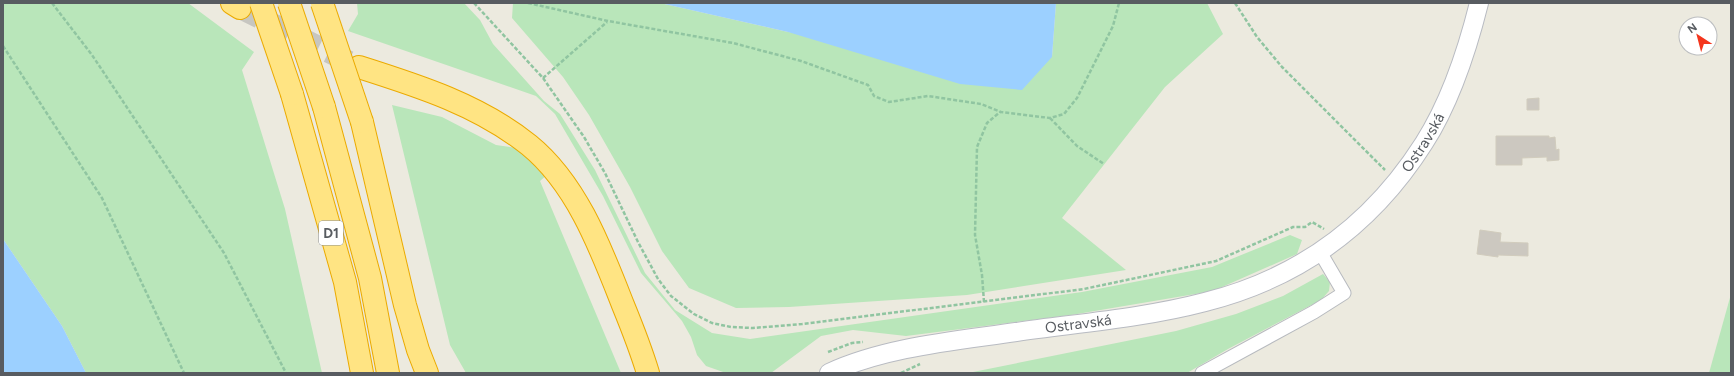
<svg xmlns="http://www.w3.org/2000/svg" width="1734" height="376" font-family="Figtree,sans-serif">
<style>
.green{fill:#b9e6ba}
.water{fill:#9cd0ff}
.building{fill:#ccc8c0;stroke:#d1ccbd}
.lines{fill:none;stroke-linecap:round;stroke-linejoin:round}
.motorway-tunnel{stroke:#c7c6c0;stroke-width:22;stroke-dasharray:22 11;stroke-linecap:butt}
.minor-casing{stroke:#b7babf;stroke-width:15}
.secondary-casing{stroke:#b8bbc2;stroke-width:20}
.motorway-casing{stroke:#ebaa00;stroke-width:24}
.path{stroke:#90c5a1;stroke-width:2.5;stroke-dasharray:4 2;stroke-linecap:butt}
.minor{stroke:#fff;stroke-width:13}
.secondary{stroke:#fff;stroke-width:18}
.motorway{stroke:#ffe483;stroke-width:22}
.motorway-bridge-casing{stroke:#ebaa00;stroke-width:24;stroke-linecap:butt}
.motorway-bridge{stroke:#ffe483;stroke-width:22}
.labels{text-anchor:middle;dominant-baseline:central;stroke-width:4;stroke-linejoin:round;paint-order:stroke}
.shield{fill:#fff;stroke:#8a8d90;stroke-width:1}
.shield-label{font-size:14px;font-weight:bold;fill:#585c61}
.street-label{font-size:15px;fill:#585c61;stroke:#fff}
</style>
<rect width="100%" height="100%" fill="#eceadf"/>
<g class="green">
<polygon points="3,3 188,3 254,52 242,70 285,209 322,373 86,373 62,326 3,239"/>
<polygon points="357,3 464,3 480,20 493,44 544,101 560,114 595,170 645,273 675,310 712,333 750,339 1082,292 1212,267 1290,235 1302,240 1297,254 1213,291 1071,315 906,336 853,330 821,336 771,373 726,373 706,366 697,355 691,337 682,321 641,273 603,196 562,126 555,114 536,96 348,31 358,14"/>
<polygon points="513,3 660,3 788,32 1052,57 1056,3 1207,3 1223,34 1165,87 1062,218 1126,270 967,295 789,307 736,308 689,288 662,251 630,187 589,115 563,77 512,18"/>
<polygon points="392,105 442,117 496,145 524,149 548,174 540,181 621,373 466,373 450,345"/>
<polygon points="1323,274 1330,282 1329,291 1321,300 1228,349 1187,373 968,373 1176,331 1236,314 1283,296"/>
<polygon points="1731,294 1730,373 1709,373"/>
</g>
<g class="water">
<polygon points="660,3 1056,3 1052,57 1022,90 960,84 788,32"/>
<polygon points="3,239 62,326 86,373 3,373"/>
</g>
<g class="building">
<polygon points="1539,98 1539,110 1527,110 1527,99"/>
<polygon points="1496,136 1549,136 1549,138 1555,137 1556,150 1559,149 1559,160 1547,161 1547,157 1522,158 1522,165 1496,165"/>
<polygon points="1480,230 1501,233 1500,242 1528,243 1528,256 1498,255 1498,257 1477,254"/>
</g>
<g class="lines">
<polyline class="motorway-tunnel" points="240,8 353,64"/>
<defs>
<polyline id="minor" points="1202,373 1314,312 1344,293 1320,252"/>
<g id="secondary">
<path id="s1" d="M829,373C885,347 955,341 1016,332C1079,323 1144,318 1205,302C1300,278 1372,225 1424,143C1451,101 1467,51 1479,3"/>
</g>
<g id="motorway">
<polyline points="232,3 240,8"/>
<path d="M359,67C419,86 479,105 529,145C577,184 601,249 623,305C632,327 641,350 648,373"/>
<polyline points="292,94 345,282 362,373"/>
<polyline points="324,107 370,278 388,373"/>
<polyline points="362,122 405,305 418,350 427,373"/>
</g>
</defs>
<use href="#minor" class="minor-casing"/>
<use href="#secondary" class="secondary-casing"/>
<use href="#motorway" class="motorway-casing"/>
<g class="path">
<polyline points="52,3 92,55 224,253 286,373"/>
<polyline points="474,3 543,78 584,137 605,173 638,242 658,279 671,296 694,314 712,323 731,327 753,328 802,324 1084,289 1216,261 1293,227 1305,227 1312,222 1324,229"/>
<polyline points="528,3 608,21 733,43 801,61 868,85 874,96 889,102 928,96 981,104 1001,112 1050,118 1064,114 1077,98 1113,26 1119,3"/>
<polyline points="1235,3 1257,37 1282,67 1385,170"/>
<polyline points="3,46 102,198 184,373"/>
<polyline points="543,78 607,22"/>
<polyline points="1050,118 1077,146 1104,164"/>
<polyline points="984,302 982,275 975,235 977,147 987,123 1000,112"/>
<polyline points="828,352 852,343 863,342"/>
<polyline points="901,373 920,364"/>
</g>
<use href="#minor" class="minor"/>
<use href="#secondary" class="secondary"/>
<use href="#motorway" class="motorway"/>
<defs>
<g id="motorway-bridge">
<polyline points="261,3 292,94"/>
<polyline points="289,3 324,107"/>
<polyline points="322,3 362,122"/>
</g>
</defs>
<use href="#motorway-bridge" class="motorway-bridge-casing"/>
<use href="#motorway-bridge" class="motorway-bridge"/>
</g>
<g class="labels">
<rect class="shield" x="319" y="221" width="24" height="24" rx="3"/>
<g class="shield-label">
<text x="331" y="233">D1</text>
</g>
<g class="street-label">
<text stroke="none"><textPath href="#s1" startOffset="661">Ostravská</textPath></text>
<text stroke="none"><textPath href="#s1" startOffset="255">Ostravská</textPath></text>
</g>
</g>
<rect width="1734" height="376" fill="none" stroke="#585c61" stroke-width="8"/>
<g transform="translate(1698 36) rotate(324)"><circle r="19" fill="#ffffff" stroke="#bcbec0"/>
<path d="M0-3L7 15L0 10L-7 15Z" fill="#f4361d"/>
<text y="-6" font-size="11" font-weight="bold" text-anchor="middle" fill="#585c61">N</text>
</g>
</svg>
